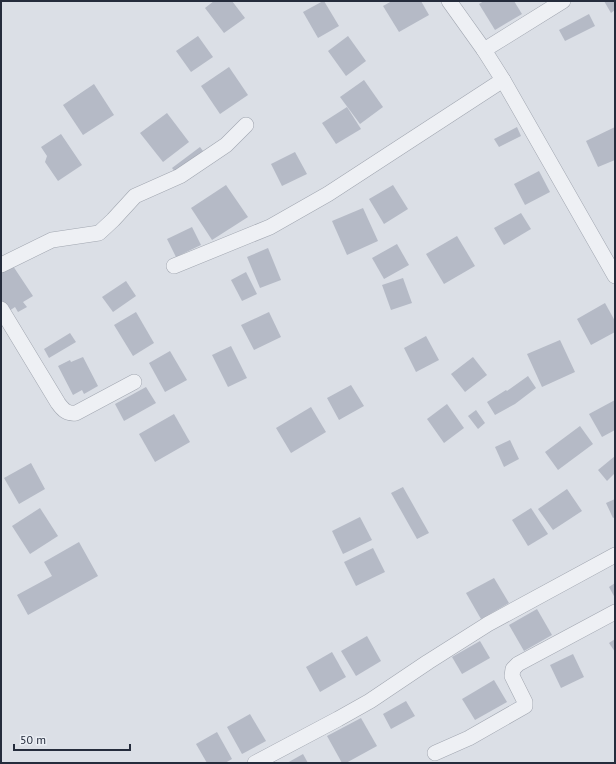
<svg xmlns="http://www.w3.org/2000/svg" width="616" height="764" font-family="'PT Sans',sans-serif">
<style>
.building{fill:#b5bac6}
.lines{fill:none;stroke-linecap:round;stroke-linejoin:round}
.minor-casing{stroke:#a1a6b0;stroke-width:16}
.minor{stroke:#eef0f4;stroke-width:15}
</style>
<rect width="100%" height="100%" fill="#dbdfe6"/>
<g class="building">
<polygon points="214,1 232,1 245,18 224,33 205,8"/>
<polygon points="323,1 324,1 339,26 318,38 303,12"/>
<polygon points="392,1 421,1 429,15 399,32 383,6"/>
<polygon points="484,1 514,1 522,14 495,30 479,4"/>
<polygon points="604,1 615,1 615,10 611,13"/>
<polygon points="589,14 595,26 565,41 559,30"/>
<polygon points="198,36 213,57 191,72 176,51"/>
<polygon points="348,36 366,61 346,76 328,51"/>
<polygon points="229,67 248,95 220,114 201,86"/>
<polygon points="364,80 383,107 360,124 340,97"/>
<polygon points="94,84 114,115 83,135 63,105"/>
<polygon points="347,107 361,129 336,144 322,123"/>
<polygon points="167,113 189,142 163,162 140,133"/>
<polygon points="517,127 521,136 499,147 494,139"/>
<polygon points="615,127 615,160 598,167 586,141"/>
<polygon points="61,134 82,165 58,181 45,162 47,156 41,147"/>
<polygon points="200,147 209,159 182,180 172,168"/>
<polygon points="295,152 307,174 282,186 271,164"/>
<polygon points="539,171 550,192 525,205 514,184"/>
<polygon points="226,185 248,217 212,240 191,208"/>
<polygon points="393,185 408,209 384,224 369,199"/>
<polygon points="363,208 378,241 347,255 332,221"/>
<polygon points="521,213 531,229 504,245 494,228"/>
<polygon points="192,227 201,245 176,257 167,239"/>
<polygon points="457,236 475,266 444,284 426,254"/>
<polygon points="397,244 409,265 384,279 372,258"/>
<polygon points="268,248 281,280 260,288 247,257"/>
<polygon points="11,263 33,296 23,302 27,307 18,312 15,307 9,311 1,299 1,270"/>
<polygon points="246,272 257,294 242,301 231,280"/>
<polygon points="403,278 412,303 391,310 382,285"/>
<polygon points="126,281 136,296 113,312 102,297"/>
<polygon points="605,303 615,321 615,332 591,345 577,319"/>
<polygon points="136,312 154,343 133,356 114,325"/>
<polygon points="269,312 281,337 254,350 241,325"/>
<polygon points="70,333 76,342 49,358 44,349"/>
<polygon points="426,336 439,360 416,372 404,348"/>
<polygon points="560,340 575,372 542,387 527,354"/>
<polygon points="231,346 247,378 228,387 212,355"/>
<polygon points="170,351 187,380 165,392 149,363"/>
<polygon points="83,357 98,386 84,394 82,390 73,395 58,366 70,360 71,362"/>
<polygon points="473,357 487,375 465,392 451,374"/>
<polygon points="528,376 536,388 515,404 495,415 487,402 506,390 507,391"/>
<polygon points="351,385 364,406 339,420 327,398"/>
<polygon points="146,387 156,403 124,421 115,404"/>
<polygon points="615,400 615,430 602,437 589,414"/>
<polygon points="447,404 464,428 444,443 427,419"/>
<polygon points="311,407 326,432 291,453 276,428"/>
<polygon points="476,410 485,423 478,429 468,416"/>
<polygon points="174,414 190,442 155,462 139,434"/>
<polygon points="580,426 593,444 558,470 545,452"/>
<polygon points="510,440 519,459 504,467 495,447"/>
<polygon points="615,456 615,473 607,481 598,470"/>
<polygon points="31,463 45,489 19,504 4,478"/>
<polygon points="403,487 429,533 417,539 391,493"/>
<polygon points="567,489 582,511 553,530 538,509"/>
<polygon points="615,499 615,517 613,518 606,503"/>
<polygon points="40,508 58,536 30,554 12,526"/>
<polygon points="531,508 548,534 528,546 512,520"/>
<polygon points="360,517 372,540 343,554 332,531"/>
<polygon points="79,542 98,576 28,615 17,595 52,576 44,562"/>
<polygon points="373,548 385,572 356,586 344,562"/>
<polygon points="494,578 509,603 481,619 466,593"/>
<polygon points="615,583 615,598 609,587"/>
<polygon points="537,609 552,635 524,651 509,625"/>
<polygon points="367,636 381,661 356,676 341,651"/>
<polygon points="615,639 615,652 609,643"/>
<polygon points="480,641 490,658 462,674 452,657"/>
<polygon points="332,652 346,677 320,692 306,667"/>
<polygon points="573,654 584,677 561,688 550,665"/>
<polygon points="494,680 507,702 475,720 462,699"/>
<polygon points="406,701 415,716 391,729 383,714"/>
<polygon points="250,714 266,741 242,754 227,727"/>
<polygon points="361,718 377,746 346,763 342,763 327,736"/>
<polygon points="217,732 232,759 225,763 207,763 196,744"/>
<polygon points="303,754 308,763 287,763"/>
</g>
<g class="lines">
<defs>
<g id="minor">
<polyline points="449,1 484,50 503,80 615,276"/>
<polyline points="484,50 563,1"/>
<polyline points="1,265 52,240 99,233 113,220 135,196 180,176 226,145 246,125"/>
<polyline points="174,266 270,227 328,194 503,80"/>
<path d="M1,309L58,403C63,410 67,414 76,413L134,382"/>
<polyline points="435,753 469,738 525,706 525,702 512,676 513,669 518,664 615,612"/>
<polyline points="255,763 338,719 370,701 428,662 488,624 615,555"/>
</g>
</defs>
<use href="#minor" class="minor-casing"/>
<use href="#minor" class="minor"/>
</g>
<rect width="616" height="764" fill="none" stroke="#252c3c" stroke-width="4"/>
<path d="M14 744v6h116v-6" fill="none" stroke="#252c3c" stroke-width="2"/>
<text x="20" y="744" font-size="12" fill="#252c3c" stroke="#eaeef4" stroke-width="3" paint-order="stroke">50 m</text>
</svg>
